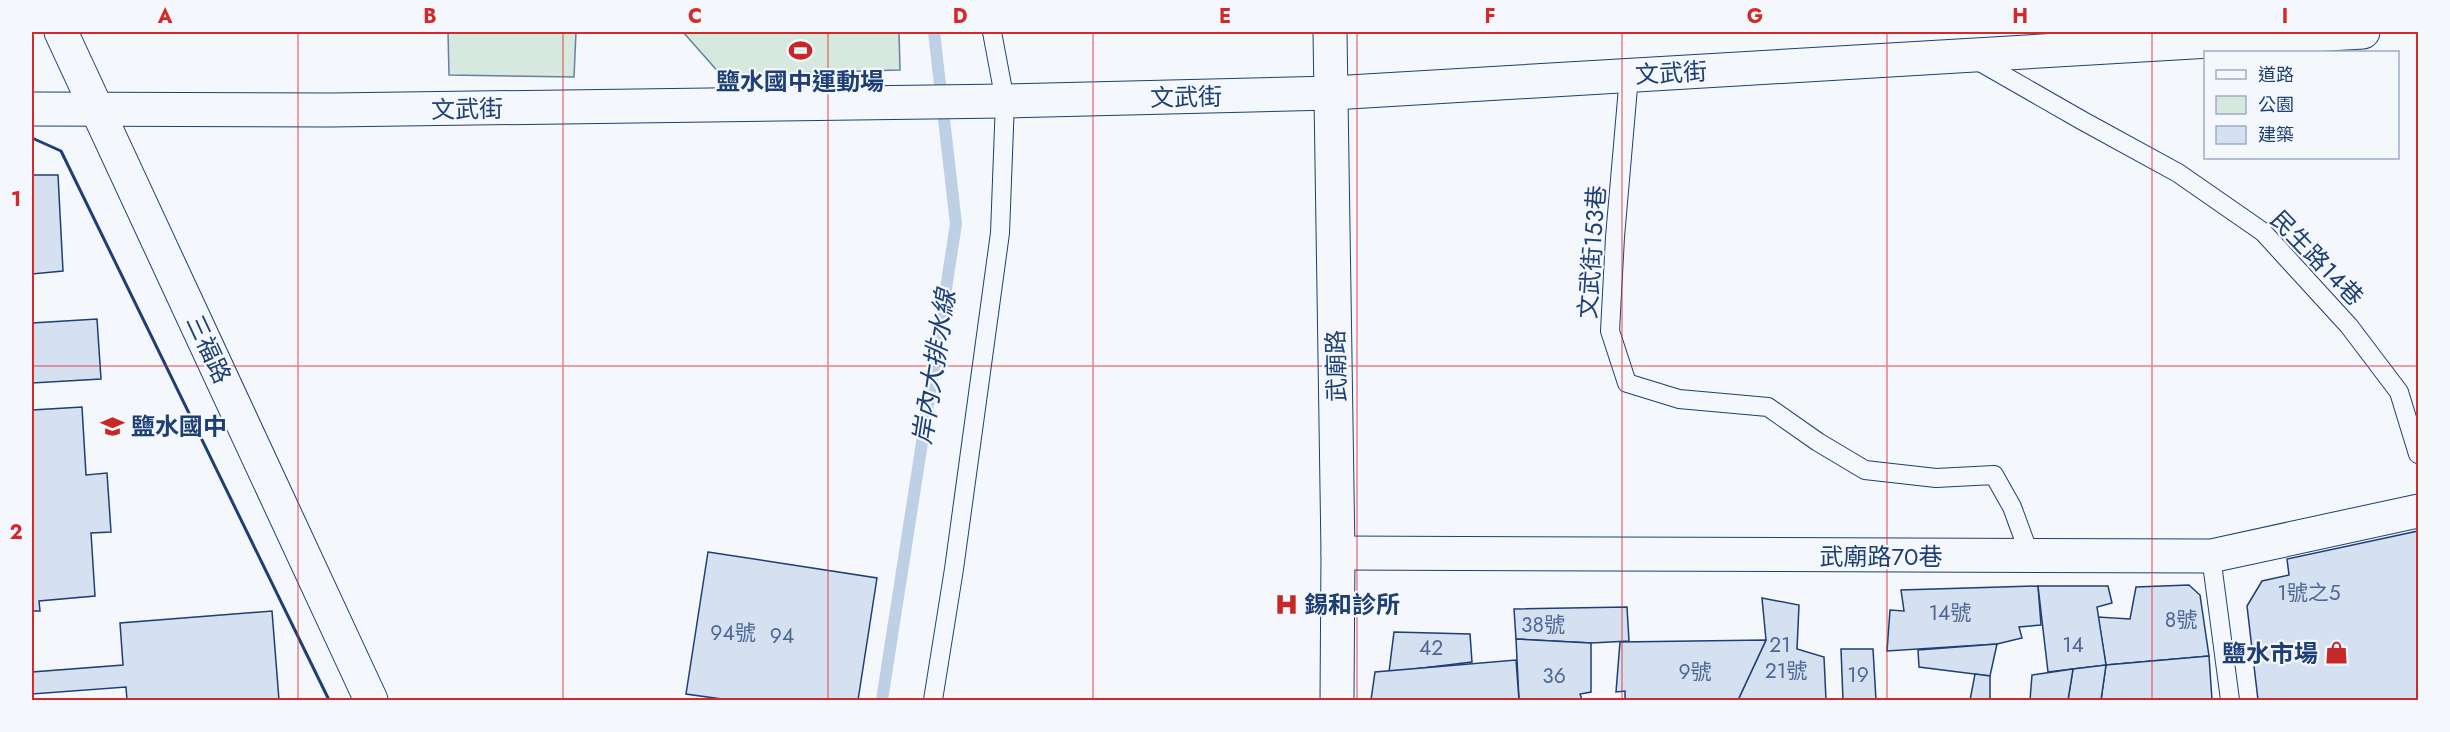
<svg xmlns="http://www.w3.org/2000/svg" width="2450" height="732" font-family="Jost,'Noto Sans TC',sans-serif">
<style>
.green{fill:#d7e8df;stroke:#687fa3;stroke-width:1.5}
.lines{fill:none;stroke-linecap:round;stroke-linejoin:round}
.stream{stroke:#bed0e5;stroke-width:12}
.building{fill:#d5e0f0;stroke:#1d3f73;stroke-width:1.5}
.service-casing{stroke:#1d3f73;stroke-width:20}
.minor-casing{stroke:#1d3f73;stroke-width:35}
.tertiary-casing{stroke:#1d3f73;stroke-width:35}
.service{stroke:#f4f7fb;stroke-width:18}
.minor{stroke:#f4f7fb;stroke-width:33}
.tertiary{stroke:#f4f7fb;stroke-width:33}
.wall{stroke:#1d3f73;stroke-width:3}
.grid{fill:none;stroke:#d62828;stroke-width:1.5;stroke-opacity:0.55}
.labels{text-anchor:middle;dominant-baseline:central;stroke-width:4.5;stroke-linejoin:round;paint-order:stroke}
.number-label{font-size:21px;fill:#4b6792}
.street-label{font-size:24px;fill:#1d3f73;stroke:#f4f7fb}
.poi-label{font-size:24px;font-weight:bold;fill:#1d3f73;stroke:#f4f7fb;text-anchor:start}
.water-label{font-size:26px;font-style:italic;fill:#1d3f73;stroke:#f4f7fb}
.neatline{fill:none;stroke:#d62828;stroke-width:2}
.grid-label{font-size:20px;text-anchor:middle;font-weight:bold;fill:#d62828}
</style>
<rect width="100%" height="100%" fill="#f4f7fb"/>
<g class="green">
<polygon points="448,32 576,32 574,77 449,75"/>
<polygon points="683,32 899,32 900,70 721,75"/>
</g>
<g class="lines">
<polyline class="stream" points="882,700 956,224 934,32"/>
</g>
<g class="building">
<polygon points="32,175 58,175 63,271 32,274"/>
<polygon points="97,319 101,379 32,383 32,323"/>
<polygon points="82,407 86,475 107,473 111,532 91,533 95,596 39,601 40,611 32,611 32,410"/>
<polygon points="2418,531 2418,700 2258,700 2247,606 2262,581 2289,575 2287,559"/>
<polygon points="708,552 877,578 858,700 729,700 686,694"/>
<polygon points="2189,585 2200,595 2209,656 2106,665 2098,617 2130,619 2136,587"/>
<polygon points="2038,586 2041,625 2019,627 2022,638 1997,644 1887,651 1890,610 1904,611 1901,590"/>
<polygon points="2038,586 2108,586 2112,603 2097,607 2106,665 2048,672"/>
<polygon points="1762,598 1799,605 1797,649 1824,657 1826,700 1738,700 1766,640"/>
<polygon points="1627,607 1629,641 1591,643 1516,639 1514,609"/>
<polygon points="272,611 279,700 127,700 126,687 32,694 32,672 123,665 120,623"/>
<polygon points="1394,632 1470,634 1472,662 1389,672"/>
<polygon points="1516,639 1591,643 1591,692 1580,694 1582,700 1519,700"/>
<polygon points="1766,640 1738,700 1625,700 1625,691 1616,692 1620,642"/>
<polygon points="1997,644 1990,676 1919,667 1918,650"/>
<polygon points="1841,649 1873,649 1876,700 1843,700"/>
<polygon points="2209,656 2212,700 2101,700 2106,665"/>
<polygon points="1516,660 1519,700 1371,700 1375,672"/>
<polygon points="2106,665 2101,700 2068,700 2073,669"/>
<polygon points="2073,669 2068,700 2030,700 2032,675"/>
<polygon points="1975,674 1990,676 1990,700 1970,700"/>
</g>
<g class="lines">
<defs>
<g id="service">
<polyline points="1973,58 2083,121 2178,173 2263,232 2349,326 2399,392 2418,454"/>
<polyline points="1629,76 1615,237 1610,331 1627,383 1679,399 1768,407 1818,442 1865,470 1936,478 1994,475 2012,507 2030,556"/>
<polyline points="2211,556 2230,700"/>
<polyline points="933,700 954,569 1000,233 1005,101 992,32"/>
</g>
<g id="minor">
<polyline points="61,32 371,700"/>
<polyline points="32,109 331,110 1005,101 1332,93 2363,32"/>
<polyline points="1338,553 2211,556 2418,511"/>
</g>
<polyline id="tertiary" points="1330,32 1338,553 1337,700"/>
</defs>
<use href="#service" class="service-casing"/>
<use href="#minor" class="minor-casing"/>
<use href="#tertiary" class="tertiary-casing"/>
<use href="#service" class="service"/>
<use href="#minor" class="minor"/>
<use href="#tertiary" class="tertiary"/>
<polyline class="wall" points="32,138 61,151 329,700"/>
</g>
<path class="grid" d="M298,32V700M563,32V700M828,32V700M1093,32V700M1357,32V700M1622,32V700M1887,32V700M2152,32V700M32,366H2418"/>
<defs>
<symbol id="stadium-bare" viewBox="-9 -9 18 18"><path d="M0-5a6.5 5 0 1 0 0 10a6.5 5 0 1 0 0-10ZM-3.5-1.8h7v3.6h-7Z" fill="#c62828" stroke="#f4f7fb" stroke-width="2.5" paint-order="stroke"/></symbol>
<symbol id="school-bare" viewBox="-9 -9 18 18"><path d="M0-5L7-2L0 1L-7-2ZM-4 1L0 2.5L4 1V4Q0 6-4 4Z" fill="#c62828" stroke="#f4f7fb" stroke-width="2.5" paint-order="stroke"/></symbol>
<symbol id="hospital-bare" viewBox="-9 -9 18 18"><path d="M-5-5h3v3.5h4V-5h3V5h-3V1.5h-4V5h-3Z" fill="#c62828" stroke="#f4f7fb" stroke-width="2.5" paint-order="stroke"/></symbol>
<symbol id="shop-bare" viewBox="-9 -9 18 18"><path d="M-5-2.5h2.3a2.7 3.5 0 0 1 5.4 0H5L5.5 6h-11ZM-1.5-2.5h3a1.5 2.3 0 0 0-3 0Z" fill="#c62828" stroke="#f4f7fb" stroke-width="2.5" paint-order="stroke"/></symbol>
</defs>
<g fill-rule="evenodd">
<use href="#stadium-bare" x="784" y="34" width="33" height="33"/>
<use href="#school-bare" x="96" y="410" width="33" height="33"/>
<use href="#hospital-bare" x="1270" y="588" width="33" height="33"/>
<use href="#shop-bare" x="2320" y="636" width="33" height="33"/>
</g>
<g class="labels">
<g class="number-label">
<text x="2309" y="593">1號之5</text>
<text x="1950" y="613">14號</text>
<text x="2181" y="620">8號</text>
<text x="1543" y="625">38號</text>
<text x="733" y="633">94號</text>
<text x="782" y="636">94</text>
<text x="1780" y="645">21</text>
<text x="2073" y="645">14</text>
<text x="1431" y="648">42</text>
<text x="1786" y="671">21號</text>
<text x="1695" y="672">9號</text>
<text x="1858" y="675">19</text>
<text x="1554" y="676">36</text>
</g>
<g class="street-label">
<text transform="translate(1671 73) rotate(-3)">文武街</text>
<text transform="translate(1186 97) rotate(-1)">文武街</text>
<text transform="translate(467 109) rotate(-1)">文武街</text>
<text transform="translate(1592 252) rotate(-86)">文武街153巷</text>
<text transform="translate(2317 258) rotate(46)">民生路14巷</text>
<text transform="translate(209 349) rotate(65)">三福路</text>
<text transform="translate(1336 366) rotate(-91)">武廟路</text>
<text x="1881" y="556">武廟路70巷</text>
</g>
<g class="poi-label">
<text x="800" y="81" text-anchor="middle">鹽水國中運動場</text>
<text x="131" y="426">鹽水國中</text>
<text x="1304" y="604">錫和診所</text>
<text x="2318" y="653" text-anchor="end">鹽水市場</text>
</g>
<g class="water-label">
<text transform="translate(934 367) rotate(-81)">岸內大排水線</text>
</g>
</g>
<rect width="2450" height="732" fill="none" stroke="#f4f7fb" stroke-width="66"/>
<rect x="2204" y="51" width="195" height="108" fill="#f4f7fb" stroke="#9eadc5" stroke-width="1.5"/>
<rect x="2216" y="70" width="30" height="9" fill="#f4f7fb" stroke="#9eadc5" stroke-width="1.5"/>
<text x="2258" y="81" font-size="18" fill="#1d3f73">道路</text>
<rect x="2216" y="96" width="30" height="18" fill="#d7e8df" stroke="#9eadc5" stroke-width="1.5"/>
<text x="2258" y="111" font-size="18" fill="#1d3f73">公園</text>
<rect x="2216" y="126" width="30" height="18" fill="#d5e0f0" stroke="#9eadc5" stroke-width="1.5"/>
<text x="2258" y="141" font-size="18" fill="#1d3f73">建築</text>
<rect x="33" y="33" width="2384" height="666" class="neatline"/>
<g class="grid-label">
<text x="165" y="23">A</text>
<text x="430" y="23">B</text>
<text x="695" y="23">C</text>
<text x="960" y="23">D</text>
<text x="1225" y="23">E</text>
<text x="1490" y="23">F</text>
<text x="1755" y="23">G</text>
<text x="2020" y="23">H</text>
<text x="2285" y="23">I</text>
<text x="16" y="206">1</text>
<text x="16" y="539">2</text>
</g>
</svg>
